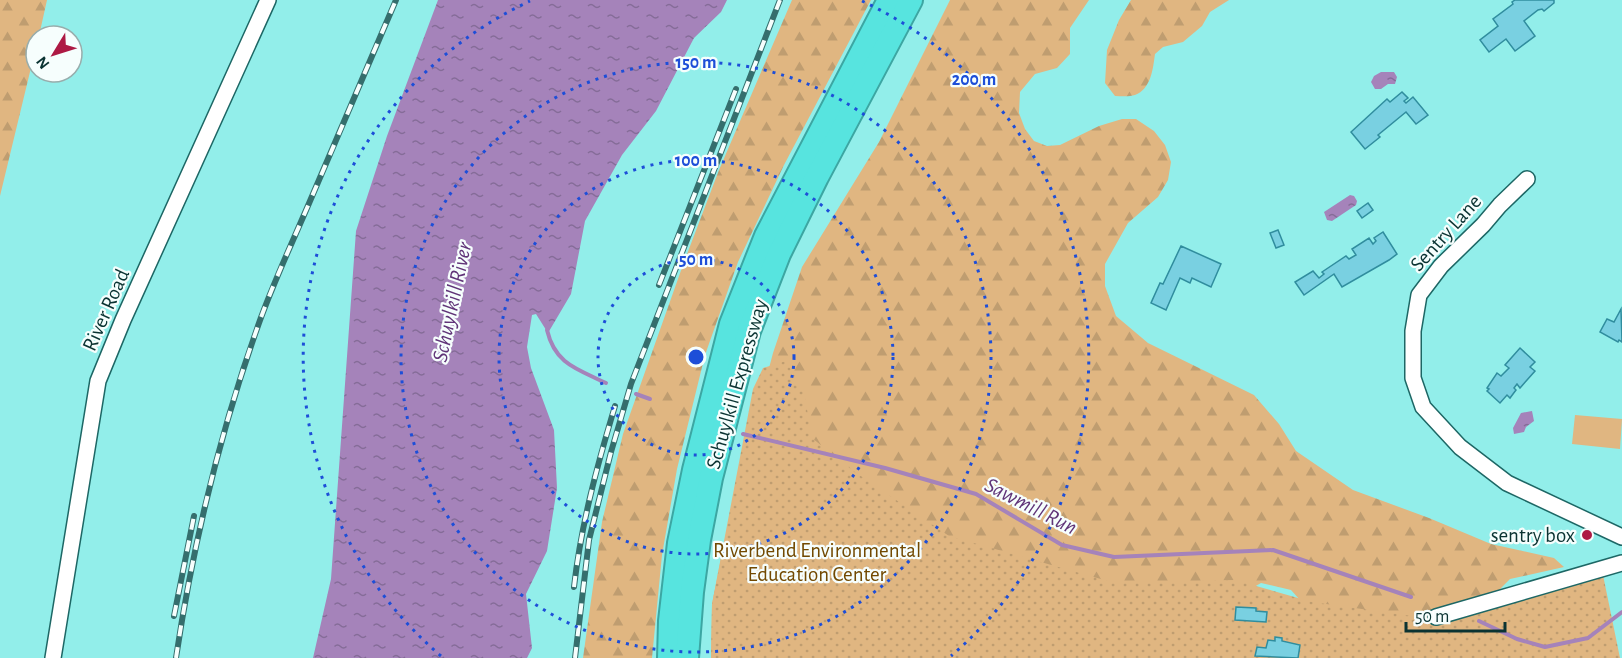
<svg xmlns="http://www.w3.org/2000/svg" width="1622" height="658" font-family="'Alegreya Sans',sans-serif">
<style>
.grass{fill:#e0b681}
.forest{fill:url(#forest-firs)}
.park{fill:url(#park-dots)}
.water{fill:url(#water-ripples)}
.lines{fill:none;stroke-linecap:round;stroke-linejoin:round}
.stream{stroke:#a583ba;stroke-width:4}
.building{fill:#79d0e1;stroke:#308d9e;stroke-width:1.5}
.minor-casing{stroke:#1d6765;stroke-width:18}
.highway-casing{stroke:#3ca6a2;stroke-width:26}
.minor{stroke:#fff;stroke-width:15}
.highway{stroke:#57e4df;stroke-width:22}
.rail-casing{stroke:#356e6d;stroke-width:6}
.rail{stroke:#f6fefd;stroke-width:4;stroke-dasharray:11;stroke-linecap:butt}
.ring{fill:none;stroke:#1d4ed8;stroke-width:3;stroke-dasharray:3 6}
.poi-dot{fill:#ad1a44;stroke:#f6fefd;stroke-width:2}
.labels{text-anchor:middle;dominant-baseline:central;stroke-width:4.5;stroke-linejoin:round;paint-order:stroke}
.street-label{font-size:21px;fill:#0a3332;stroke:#f6fefd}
.poi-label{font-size:21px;fill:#0a3332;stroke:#f6fefd;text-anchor:end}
.park-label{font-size:21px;fill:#724901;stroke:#f6fefd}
.water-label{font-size:22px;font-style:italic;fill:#603478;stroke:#f6fefd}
.centre{fill:#1d4ed8;stroke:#f6fefd;stroke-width:3}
.ring-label{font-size:18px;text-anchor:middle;font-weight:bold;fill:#1d4ed8;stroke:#f6fefd;stroke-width:4.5;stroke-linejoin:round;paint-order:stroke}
</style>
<defs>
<pattern id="forest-firs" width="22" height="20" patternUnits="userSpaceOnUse" patternTransform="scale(1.5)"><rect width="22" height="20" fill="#e0b681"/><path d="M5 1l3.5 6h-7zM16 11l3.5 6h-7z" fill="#bf9d70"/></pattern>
<pattern id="park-dots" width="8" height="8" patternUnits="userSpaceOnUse" patternTransform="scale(1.5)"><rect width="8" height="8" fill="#e0b681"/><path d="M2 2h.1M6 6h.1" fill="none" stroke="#bf9d70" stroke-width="1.8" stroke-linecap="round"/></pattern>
<pattern id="water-ripples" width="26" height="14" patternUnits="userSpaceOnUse" patternTransform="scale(1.5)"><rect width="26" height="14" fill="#a583ba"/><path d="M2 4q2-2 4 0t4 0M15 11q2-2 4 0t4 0" fill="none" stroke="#856c98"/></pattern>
</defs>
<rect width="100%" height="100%" fill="#92eeea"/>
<polygon class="grass" points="1575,415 1622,419 1620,449 1572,444"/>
<g class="forest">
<polygon points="0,0 47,0 39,36 36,36 36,47 0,196"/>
<polygon points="792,0 871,0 784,165 738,262 705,355 677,469 662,555 652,658 583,658 602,522 623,434 684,262 719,170"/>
<polygon points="950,0 1089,0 1070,28 1070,54 1057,68 1035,74 1020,92 1019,113 1025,129 1034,141 1047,146 1060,145 1099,126 1122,119 1136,119 1154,131 1165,145 1171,162 1168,180 1158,197 1128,223 1105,264 1105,286 1116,316 1148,343 1254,395 1279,424 1296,451 1353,490 1429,518 1491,544 1554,558 1564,567 1510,579 1501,588 1484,616 1614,658 1318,620 1291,590 1261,583 1228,602 711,658 712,604 729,519 773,353 802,267 879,142"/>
<path d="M1131,0H1229L1210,12L1202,26L1183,42L1163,47L1155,54C1153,69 1151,89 1135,95C1129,97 1121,96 1115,96L1105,83L1107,50L1119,20Z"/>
</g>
<polygon class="park" points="786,361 804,392 812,438 852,470 949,536 1115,583 1235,580 1312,602 1412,616 1622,557 1603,575 1620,658 711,658 712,604 753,389 763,368"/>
<g class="water">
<polygon points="438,0 727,0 721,12 694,38 656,111 622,155 585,221 571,294 548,333 536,314 532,315 527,347 531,368 554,430 557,488 547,551 526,594 532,648 527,658 313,658 331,579 356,231 387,136"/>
<polygon points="1381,72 1394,72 1397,77 1395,84 1388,84 1381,89 1375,89 1371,82 1374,76"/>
<polygon points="1350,195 1354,196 1357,201 1356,205 1332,221 1327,220 1324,212"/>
<polygon points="1532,411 1534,421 1526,427 1524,432 1514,434 1513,428 1521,413"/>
</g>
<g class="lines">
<g class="stream">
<path d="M547,330C555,364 577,369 606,383"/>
<polyline points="636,394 650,399"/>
<polyline points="743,434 885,468 976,494 1062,545 1114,557 1273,550 1411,597"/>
<polyline points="1479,621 1517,639 1545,647 1588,638 1622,612"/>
</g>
</g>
<g class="building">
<polygon points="1515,0 1554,0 1554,3 1544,11 1542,9 1538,10 1524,21 1535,36 1515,51 1506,39 1489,52 1480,40 1498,26 1493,19 1513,4 1512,2"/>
<polygon points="1402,92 1408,98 1404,101 1406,103 1413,97 1428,115 1416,124 1406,112 1378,135 1380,137 1365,149 1351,132 1387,99 1390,102"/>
<polygon points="1368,203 1373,210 1362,218 1357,211"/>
<polygon points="1278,230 1284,245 1276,248 1270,233"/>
<polygon points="1383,232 1397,254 1389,260 1342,287 1334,274 1304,295 1295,282 1313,271 1319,278 1324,274 1322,272 1346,256 1349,259 1356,255 1352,249 1369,238 1373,244 1376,241 1374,238"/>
<polygon points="1181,246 1221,264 1211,287 1192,278 1190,283 1180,278 1166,310 1151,303 1160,283 1163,284"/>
<polygon points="1621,309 1622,342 1619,340 1618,342 1600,332 1607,319 1614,322"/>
<polygon points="1520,348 1535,362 1530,367 1535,371 1520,388 1517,384 1514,388 1516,390 1510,398 1507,395 1500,403 1487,391 1489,389 1487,388 1497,373 1501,376 1509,368 1505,365"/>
<polygon points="1236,607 1256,608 1256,611 1267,612 1266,622 1235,620"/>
<polygon points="1275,637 1282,638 1282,641 1300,645 1298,658 1255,656 1257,647 1266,648 1268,640 1275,641"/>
</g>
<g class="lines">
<defs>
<g id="minor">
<polyline points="1527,179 1500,205 1483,225 1441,266 1419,295 1413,331 1413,378 1423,407 1460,447 1507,483 1622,537"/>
<polyline points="1436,617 1622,563"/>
<polyline points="53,658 98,381 123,320 268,0"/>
</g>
<g id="highway">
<polyline points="669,658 670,621 679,543 694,470 731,324 766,236 889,0"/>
<polyline points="687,658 692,592 699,540 711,478 749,331 779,254 817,177 911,0"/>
</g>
</defs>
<use href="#minor" class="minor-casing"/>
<use href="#highway" class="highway-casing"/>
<use href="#minor" class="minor"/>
<use href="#highway" class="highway"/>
<defs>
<g id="rail">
<polyline points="659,285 736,89"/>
<path d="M574,587C581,525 597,466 615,406"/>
<polyline points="174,616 194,516"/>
<path d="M176,658C193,544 220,432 259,323C274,281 293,241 310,201C339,134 367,67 396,0"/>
<polyline points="575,658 589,540 611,452 631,384 780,0"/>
</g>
</defs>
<use href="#rail" class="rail-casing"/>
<use href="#rail" class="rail"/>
</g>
<g class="ring">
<circle cx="696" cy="357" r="98"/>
<circle cx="696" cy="357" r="197"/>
<circle cx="696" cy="357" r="295"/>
<path d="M441 656A393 393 0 0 1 530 1M862 1A393 393 0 0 1 951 656"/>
</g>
<circle class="poi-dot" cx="1587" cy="535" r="6"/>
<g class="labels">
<g class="street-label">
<text transform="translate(1446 233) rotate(-48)">Sentry Lane</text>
<text transform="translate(106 310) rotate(-66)">River Road</text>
<text transform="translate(737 384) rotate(-74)">Schuylkill Expressway</text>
</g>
<g class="poi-label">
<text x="1575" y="535">sentry box</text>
</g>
<g class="park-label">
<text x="817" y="550">Riverbend Environmental<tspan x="817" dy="24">Education Center</tspan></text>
</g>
<g class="water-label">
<text transform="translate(452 302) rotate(-78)">Schuylkill River</text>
<text transform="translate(1031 506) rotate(27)">Sawmill Run</text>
</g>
</g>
<circle cx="696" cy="357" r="9" class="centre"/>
<g class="ring-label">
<text x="696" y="68">150 m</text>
<text x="974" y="85">200 m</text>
<text x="696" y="166">100 m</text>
<text x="696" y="265">50 m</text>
</g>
<g transform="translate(54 54) rotate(232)"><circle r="28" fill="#f6fefd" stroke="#98adac" stroke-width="1.5"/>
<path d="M0-4.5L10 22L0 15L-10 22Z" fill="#ad1a44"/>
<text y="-9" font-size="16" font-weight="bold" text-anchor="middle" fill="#0a3332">N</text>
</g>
<path d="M1406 622v9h99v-9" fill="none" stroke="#0a3332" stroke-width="3"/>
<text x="1415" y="622" font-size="18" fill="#0a3332" stroke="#f6fefd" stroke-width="4.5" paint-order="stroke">50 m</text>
</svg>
